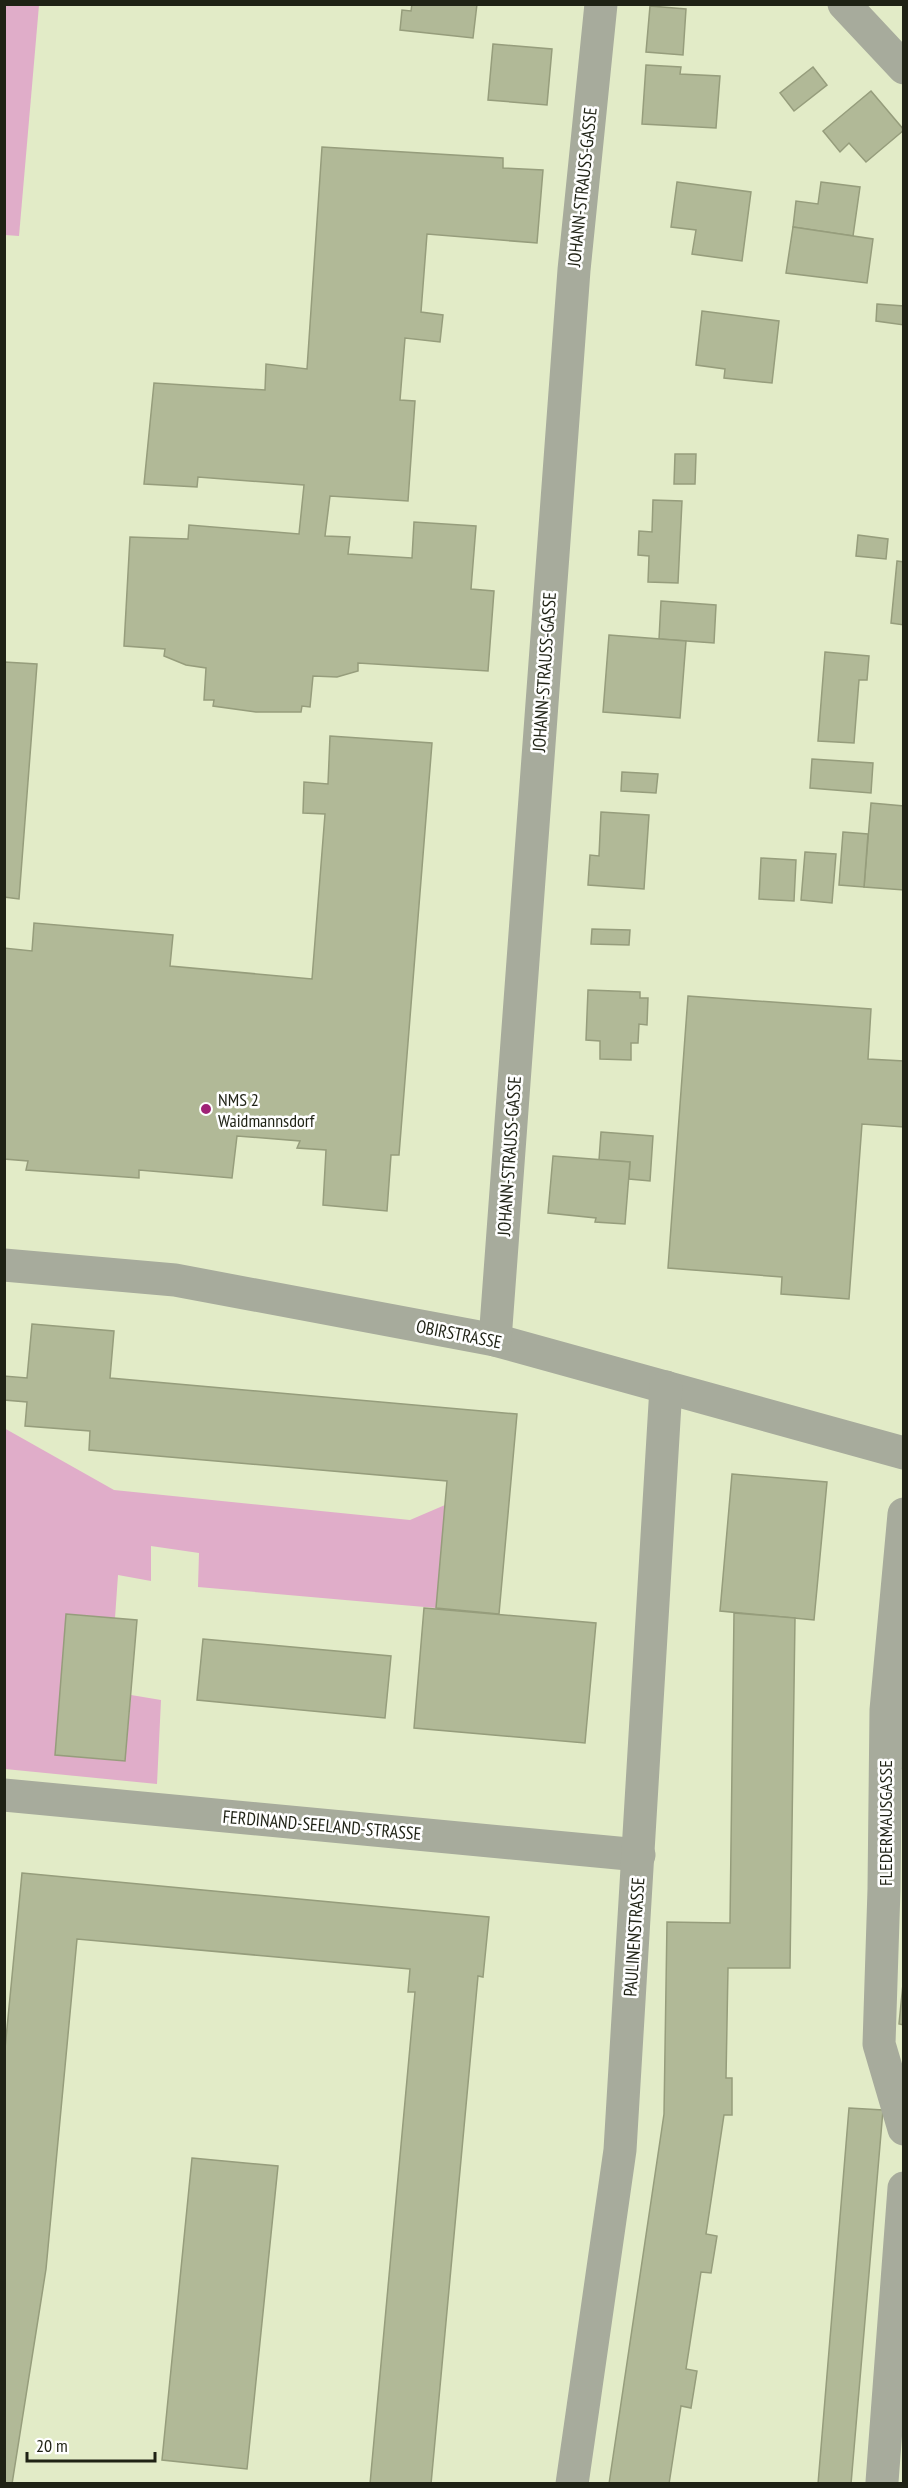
<svg xmlns="http://www.w3.org/2000/svg" width="908" height="2488" font-family="'PT Sans Narrow',sans-serif">
<style>
.green{fill:#e0adc9}
.building{fill:#b1b997;stroke:#969d7c;stroke-width:1.5}
.lines{fill:none;stroke-linecap:round;stroke-linejoin:round}
.street{stroke:#a7ab9c;stroke-width:33}
.poi-dot{fill:#9f2276;stroke:#fff;stroke-width:2}
.labels{text-anchor:middle;dominant-baseline:central;stroke-width:5;stroke-linejoin:round;paint-order:stroke}
.street-label{font-size:18px;fill:#1f2215;stroke:#fff}
.poi-label{font-size:18px;fill:#1f2215;stroke:#fff;text-anchor:start}
</style>
<rect width="100%" height="100%" fill="#e2ebc7"/>
<g class="green">
<polygon points="4,5 39,5 19,236 5,235"/>
<polygon points="4,1428 114,1490 410,1520 445,1505 436,1608 198,1587 199,1553 151,1546 151,1581 118,1575 115,1618 66,1614 55,1755 125,1761 131,1695 161,1700 157,1784 5,1769"/>
</g>
<g class="building">
<polygon points="412,4 477,4 473,38 400,30 402,10 411,11"/>
<polygon points="650,6 686,9 683,55 646,52"/>
<polygon points="493,44 552,49 547,105 488,100"/>
<polygon points="646,65 681,67 680,74 720,76 716,128 642,124"/>
<polygon points="813,67 827,85 794,111 780,93"/>
<polygon points="871,91 904,130 866,162 849,143 840,152 823,131"/>
<polygon points="322,147 503,158 503,168 543,170 537,243 427,234 421,312 443,315 440,342 405,338 400,400 415,401 408,501 330,496 325,536 350,537 348,554 412,558 414,522 476,526 471,589 494,591 488,671 358,663 358,671 337,677 313,676 310,707 302,706 301,712 256,712 213,706 214,700 204,700 206,668 186,665 164,656 165,649 124,646 130,537 188,539 189,525 299,534 304,485 198,477 197,487 144,484 154,383 265,390 266,364 307,369"/>
<polygon points="677,182 751,192 742,261 692,254 696,230 671,227"/>
<polygon points="821,182 860,187 853,236 793,227 796,201 818,204"/>
<polygon points="793,227 873,239 867,283 786,273"/>
<polygon points="877,304 904,306 904,325 876,321"/>
<polygon points="702,311 779,321 772,383 724,378 725,369 696,365"/>
<polygon points="675,454 696,454 695,484 674,484"/>
<polygon points="653,500 682,501 678,583 648,582 649,556 638,555 639,531 652,532"/>
<polygon points="858,535 888,539 886,559 856,556"/>
<polygon points="897,561 904,562 904,625 891,623"/>
<polygon points="661,601 716,605 714,643 659,639"/>
<polygon points="609,635 686,641 680,718 603,712"/>
<polygon points="825,652 869,656 867,680 859,680 854,743 818,741"/>
<polygon points="4,662 37,664 19,899 4,897"/>
<polygon points="330,736 432,743 399,1155 391,1155 387,1211 323,1205 326,1150 297,1148 300,1141 237,1136 232,1178 139,1170 139,1178 26,1170 28,1161 4,1159 4,948 32,951 34,923 173,935 170,966 312,979 325,814 303,813 304,782 328,784"/>
<polygon points="812,759 873,763 871,793 810,788"/>
<polygon points="622,772 658,774 656,793 621,791"/>
<polygon points="871,803 904,806 904,890 864,887"/>
<polygon points="601,812 649,815 644,889 588,885 590,855 599,856"/>
<polygon points="843,832 868,834 864,887 839,885"/>
<polygon points="805,852 836,854 832,903 801,900"/>
<polygon points="761,858 796,860 794,901 759,899"/>
<polygon points="592,929 630,930 629,945 591,944"/>
<polygon points="588,990 640,992 640,998 648,998 647,1025 639,1024 638,1043 631,1043 631,1060 600,1059 600,1041 586,1040"/>
<polygon points="688,996 871,1009 868,1059 904,1061 904,1127 862,1124 849,1299 781,1294 782,1277 668,1268"/>
<polygon points="601,1132 653,1136 650,1181 629,1179 630,1162 599,1160"/>
<polygon points="553,1156 630,1162 625,1224 595,1222 596,1218 548,1213"/>
<polygon points="32,1324 114,1331 110,1378 517,1414 499,1614 436,1608 447,1481 89,1450 90,1431 25,1426 27,1402 4,1400 4,1376 27,1378"/>
<polygon points="732,1474 827,1482 814,1620 720,1611"/>
<polygon points="424,1608 596,1623 585,1743 414,1728"/>
<polygon points="734,1613 795,1618 790,1968 728,1968 726,2078 732,2078 732,2115 724,2115 706,2234 717,2236 711,2273 701,2272 686,2369 697,2371 691,2408 681,2406 669,2484 609,2484 664,2114 667,1922 730,1923"/>
<polygon points="66,1614 137,1620 125,1761 55,1755"/>
<polygon points="203,1639 391,1656 385,1718 197,1700"/>
<polygon points="902,1738 904,1738 904,1769 899,1768"/>
<polygon points="22,1873 489,1917 483,1977 478,1976 431,2484 370,2484 415,1992 408,1992 410,1969 77,1939 46,2269 12,2484 4,2484 4,2059"/>
<polygon points="904,1974 904,2025 899,2024"/>
<polygon points="849,2108 883,2110 851,2484 818,2484"/>
<polygon points="192,2158 278,2166 247,2469 162,2460"/>
</g>
<g class="lines">
<g class="street">
<polyline points="844,4 904,68"/>
<polyline points="4,1265 175,1280 495,1340 904,1453"/>
<polyline points="495,1340 574,270 601,4"/>
<polyline points="904,1514 886,1710 884,1889 879,2044 904,2129"/>
<polyline points="4,1795 639,1855"/>
<polyline points="882,2482 904,2188"/>
<polyline points="572,2484 620,2150 666,1387"/>
</g>
</g>
<circle class="poi-dot" cx="206" cy="1109" r="6"/>
<g class="labels">
<g class="street-label">
<text transform="translate(582 187) rotate(-84)">JOHANN-STRAUSS-GASSE</text>
<text transform="translate(544 672) rotate(-86)">JOHANN-STRAUSS-GASSE</text>
<text transform="translate(509 1156) rotate(-86)">JOHANN-STRAUSS-GASSE</text>
<text transform="translate(459 1334) rotate(11)">OBIRSTRASSE</text>
<text transform="translate(885 1823) rotate(-90)">FLEDERMAUSGASSE</text>
<text transform="translate(322 1825) rotate(5)">FERDINAND-SEELAND-STRASSE</text>
<text transform="translate(634 1937) rotate(-86)">PAULINENSTRASSE</text>
</g>
<g class="poi-label">
<text x="218" y="1099">NMS 2<tspan x="218" dy="21">Waidmannsdorf</tspan></text>
</g>
</g>
<rect width="908" height="2488" fill="none" stroke="#1f2215" stroke-width="12"/>
<path d="M27 2452v9h128v-9" fill="none" stroke="#1f2215" stroke-width="3"/>
<text x="36" y="2452" font-size="18" fill="#1f2215" stroke="#ffffff" stroke-width="4.5" paint-order="stroke">20 m</text>
</svg>
